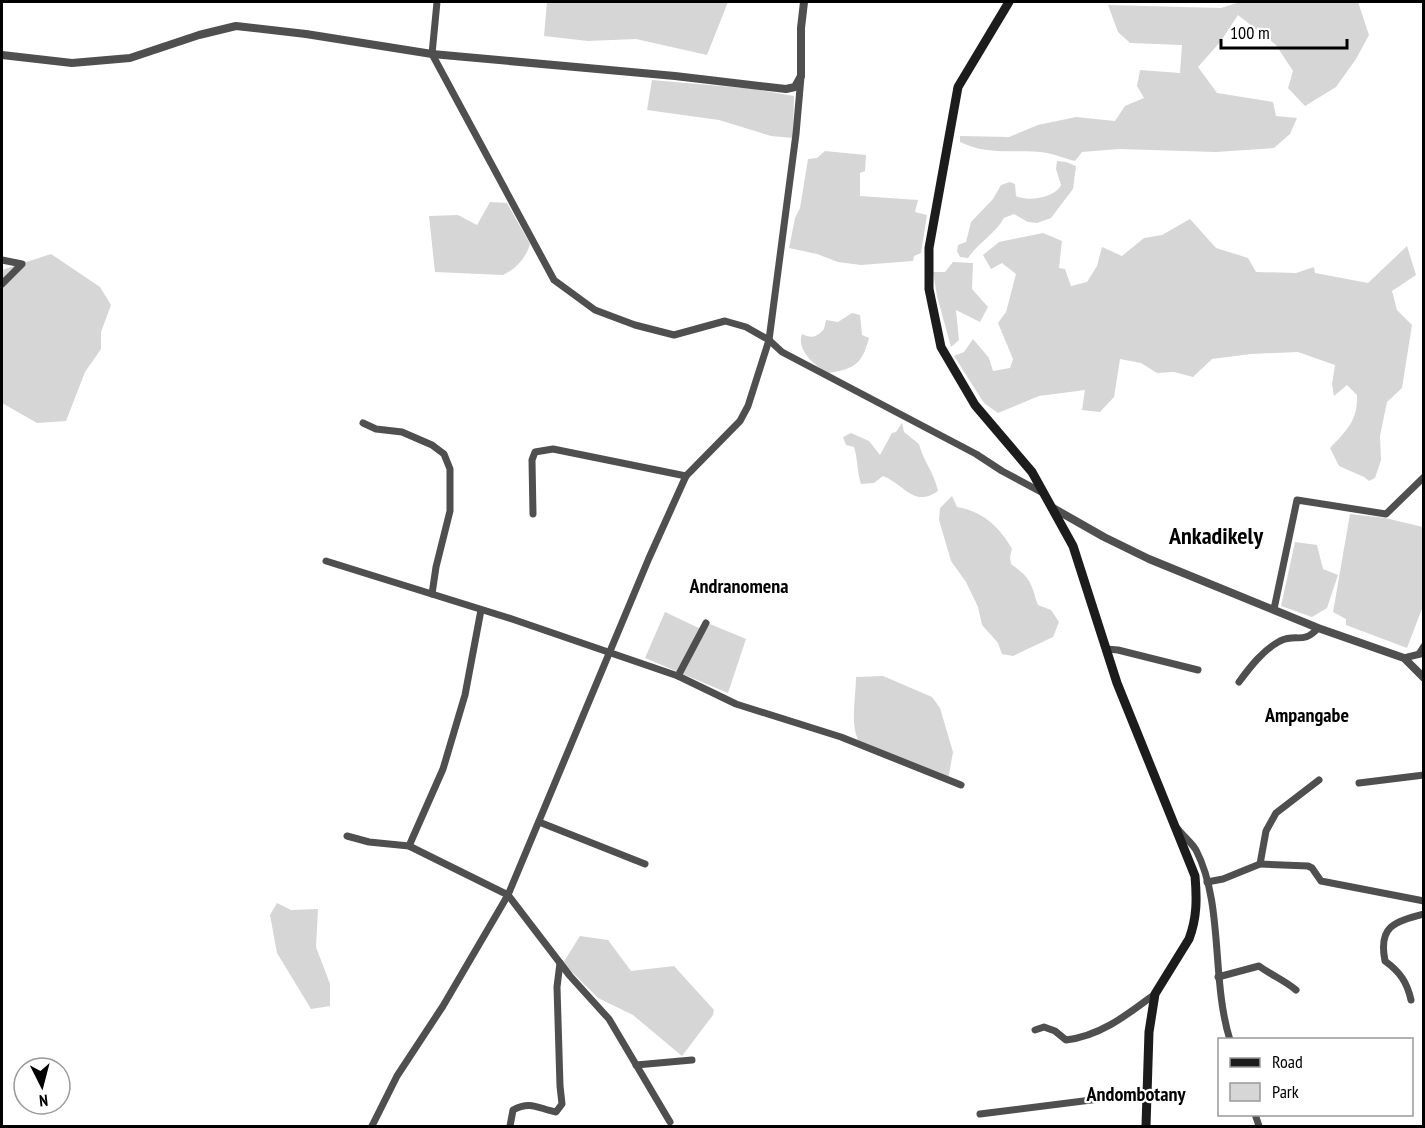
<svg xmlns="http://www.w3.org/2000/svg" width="1425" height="1128" font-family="'PT Sans Narrow',sans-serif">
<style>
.green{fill:#d6d6d6}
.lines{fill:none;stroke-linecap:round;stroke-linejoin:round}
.minor{stroke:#4f4f4f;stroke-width:7}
.tertiary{stroke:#4f4f4f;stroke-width:8}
.secondary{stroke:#1c1c1c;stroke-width:9}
.labels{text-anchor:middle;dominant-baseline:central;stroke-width:4.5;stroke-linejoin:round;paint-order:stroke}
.neighbourhood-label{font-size:20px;font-weight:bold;fill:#000;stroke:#fff}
.district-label{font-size:24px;font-weight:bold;fill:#000;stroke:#fff}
</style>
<rect width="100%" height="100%" fill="#fff"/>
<g class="green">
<polygon points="547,2 728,2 707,55 636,39 588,41 544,36"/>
<path d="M1240,2H1358L1369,35L1356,59L1336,87L1305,106L1288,88L1293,71L1276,45L1238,15L1221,41L1198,67L1217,93L1273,102L1276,116L1297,118L1290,134L1274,148L1216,152L1119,149L1082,152L1075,161C1066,159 1057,155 1047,153C1017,148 991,157 960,142V136L1009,137L1038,125L1076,117L1115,121L1125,106L1144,98L1137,86L1140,70L1180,73L1182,45L1130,43L1118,32L1108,5L1221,8Z"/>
<polygon points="652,80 754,89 794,96 793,138 771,136 719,120 647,110"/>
<polygon points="825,151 866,155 865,171 860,173 860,196 918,200 915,212 927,215 921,253 914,256 913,261 861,265 838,262 817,254 789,248 795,218 800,208 808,159 817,158"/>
<path d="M1057,161L1066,162L1076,166L1073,189L1051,218L1037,223L1028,222L1014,214L1004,218C995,234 978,243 968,258L960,257L957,251L958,245L966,242L971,222L993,199L1001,185L1010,182L1015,184L1016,196C1028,202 1055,198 1061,185L1056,169Z"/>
<path d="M490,202L507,203L530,244C526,258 516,269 503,275L435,272L429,216L458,215L477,225Z"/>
<path d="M1190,219L1216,248L1248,258L1256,272L1296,273L1314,267L1315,273L1368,283L1407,246L1416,275L1392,291L1397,310L1412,325L1402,388L1387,402L1380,436L1381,460L1375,478L1369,481L1364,477L1339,466L1330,448C1346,431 1358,421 1357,395L1347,385L1334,396L1332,384L1335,365L1298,352L1251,354L1212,359L1193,377L1174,372L1157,373L1141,363L1120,359L1114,397L1100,412L1082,410L1085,390L1039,396L998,413L984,403L954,356L964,352L973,339L989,358L993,371L1010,368L1013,359L998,323L1006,312L1016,274L1002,263L991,269L983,255L999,242L1043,233L1062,241L1059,268L1065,269L1071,286L1087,282L1097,266L1102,247L1122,256L1144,238L1162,235Z"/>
<polygon points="51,254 100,287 111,305 101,332 101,349 85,372 66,421 37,423 2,403 2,270"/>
<polygon points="953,262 973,263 972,289 988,307 980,322 956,310 959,340 951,347 937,296 933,272 945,272"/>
<path d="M852,313L860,315L862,335L869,338C862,364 855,369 828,373C815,366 796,350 802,334C812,339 817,337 824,329L826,320L838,322Z"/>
<path d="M902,423L904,432L919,444C923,461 934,472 938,491C914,508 905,485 883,476L874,483L861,484C857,472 858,460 854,447L846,445L843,437L851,433L869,441L880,455L892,433L896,432Z"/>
<path d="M952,496L957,507C982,511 1000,527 1012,549L1010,557L1011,564C1032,579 1030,582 1038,605L1051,610L1059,622L1053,637L1013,656L1002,654L998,643L982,625L978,607L966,582L951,561L939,520L940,508Z"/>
<polygon points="1350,514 1385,518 1423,527 1423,606 1407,648 1346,625 1346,619 1333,612"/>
<polygon points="1295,542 1317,545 1323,569 1338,575 1327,608 1312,617 1281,606"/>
<polygon points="665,612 705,631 710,624 746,639 728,693 645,658"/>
<path d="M883,676L932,697L940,708L953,752L948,780L858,740C850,721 856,697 856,677Z"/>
<polygon points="277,903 291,910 318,909 316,947 330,984 330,1006 311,1009 277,953 270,915"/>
<polygon points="580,936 608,940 631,971 674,966 714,1010 713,1015 682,1056 633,1015 598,998 563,963"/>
</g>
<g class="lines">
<g class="minor">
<polyline points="437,2 432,54 554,280 595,310 635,325 674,335 725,321 746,327 769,340 782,352 976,454 1002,471 1043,493"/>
<polyline points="2,260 22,264 2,284"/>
<polyline points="363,423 376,429 402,432 432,445 444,454 450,469 450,511 436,567 432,594"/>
<polyline points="533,514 532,460 535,452 553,449 686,476"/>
<polyline points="326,561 512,619 678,676 736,704 841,737 961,785"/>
<polyline points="1274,609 1297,500 1386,514 1424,477"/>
<polyline points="1106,649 1118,650 1198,670"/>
<polyline points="1419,654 1424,646"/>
<polyline points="1404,658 1424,653"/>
<polyline points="678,676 706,623"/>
<path d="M1239,682C1250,667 1263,650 1280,641C1297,633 1303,645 1318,628"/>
<polyline points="1359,783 1424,775"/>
<polyline points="539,822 645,864"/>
<path d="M1178,829C1183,836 1191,842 1196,850C1224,904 1211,980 1230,1040"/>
<polyline points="347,836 369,842 409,846 508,895 570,976 609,1019 670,1122"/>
<polyline points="409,846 443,769 465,695 481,610"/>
<polyline points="1260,864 1308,866 1312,868 1321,881 1424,901"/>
<polyline points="1207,882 1223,879 1260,864 1266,831 1276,813 1319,780"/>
<path d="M1218,977L1259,966C1271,975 1284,980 1296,990"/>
<path d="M1411,1000C1407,982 1400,972 1385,961C1378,926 1394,922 1424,914"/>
<path d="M1035,1030L1044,1027L1055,1031L1066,1040C1101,1036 1128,1014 1155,994"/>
<polyline points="636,1065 692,1060"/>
<polyline points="980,1114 1147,1093"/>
<polyline points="1255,1114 1259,1126"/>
<polyline points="372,1126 397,1076 443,1006 508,895 649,558 686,476 740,421 748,406 769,340 796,134 801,77"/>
<path d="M510,1126L513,1110C531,1100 539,1109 556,1112L562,1104L560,1086L557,987L560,963"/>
</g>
<g class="tertiary">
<polyline points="2,55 72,63 130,58 199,35 236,26 306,34 432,54 675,76 786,89 795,87 801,76 801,28 804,2"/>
<polyline points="1053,508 1104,537 1149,559 1318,628 1404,658 1424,678"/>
</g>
<path class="secondary" d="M1009,2L958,87L929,248V289L941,347L975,405L1032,472L1073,546L1117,683L1195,876C1197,899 1197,918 1189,939L1155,994L1149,1032L1146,1126"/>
</g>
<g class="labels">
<g class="neighbourhood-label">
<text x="739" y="586">Andranomena</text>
<text x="1307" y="715">Ampangabe</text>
<text x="1136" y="1094">Andombotany</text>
</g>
<g class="district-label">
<text x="1216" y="535">Ankadikely</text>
</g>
</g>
<rect width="1425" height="1128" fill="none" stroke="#000000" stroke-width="6"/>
<rect x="1218" y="1038" width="195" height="78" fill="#ffffff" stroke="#999999" stroke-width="1.5"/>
<rect x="1230" y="1058" width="30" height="9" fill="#1c1c1c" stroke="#999999" stroke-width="1.5"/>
<text x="1272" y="1068" font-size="18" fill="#000000">Road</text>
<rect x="1230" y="1083" width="30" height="18" fill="#d6d6d6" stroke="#999999" stroke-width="1.5"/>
<text x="1272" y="1098" font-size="18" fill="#000000">Park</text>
<g transform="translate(42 1086) rotate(174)"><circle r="28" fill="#ffffff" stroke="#999999" stroke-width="1.5"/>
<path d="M0-4.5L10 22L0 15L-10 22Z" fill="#000000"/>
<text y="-9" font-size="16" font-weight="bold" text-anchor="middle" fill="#000000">N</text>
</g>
<path d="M1221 39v9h126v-9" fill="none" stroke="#000000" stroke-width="3"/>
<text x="1230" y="39" font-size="18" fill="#000000" stroke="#ffffff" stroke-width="4.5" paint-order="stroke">100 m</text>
</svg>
